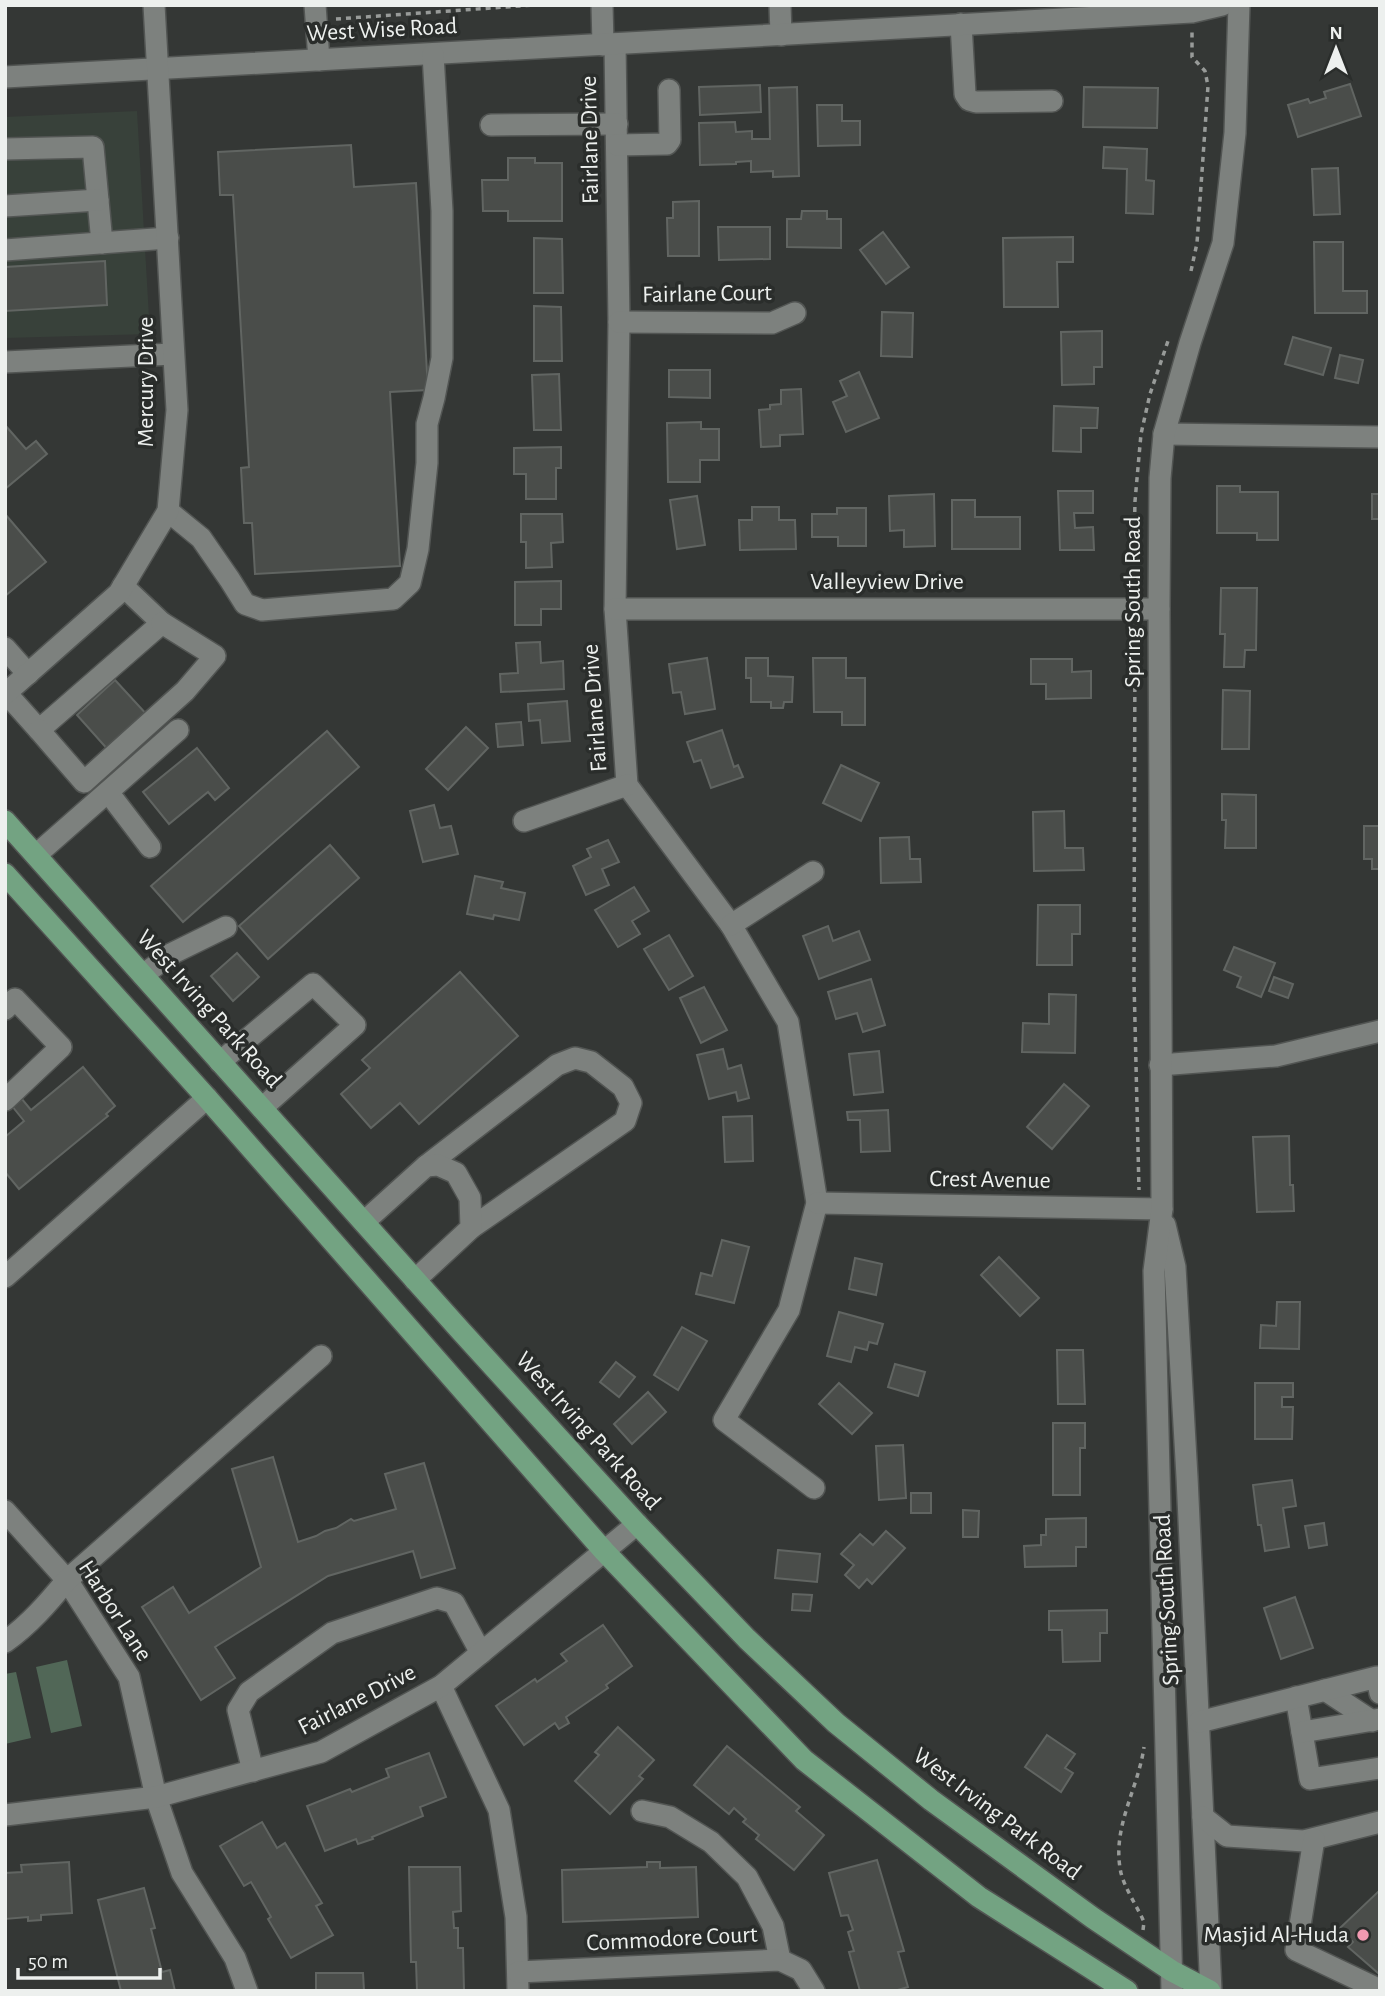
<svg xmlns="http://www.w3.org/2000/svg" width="1385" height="1996" font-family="'Alegreya Sans',sans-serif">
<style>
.built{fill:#38413a}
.green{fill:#516757}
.building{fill:#4a4d4a;stroke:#616562;stroke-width:2}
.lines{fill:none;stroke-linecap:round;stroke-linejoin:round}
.minor-casing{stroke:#525553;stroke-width:24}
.major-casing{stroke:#525553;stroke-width:24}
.path{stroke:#989b99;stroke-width:3.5;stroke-dasharray:5 5;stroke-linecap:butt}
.minor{stroke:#7d817e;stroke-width:21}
.major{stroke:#73a382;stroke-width:21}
.poi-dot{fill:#f19ab1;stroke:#2a2d2b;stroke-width:2.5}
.labels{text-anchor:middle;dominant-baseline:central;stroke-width:7;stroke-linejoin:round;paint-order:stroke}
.street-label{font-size:24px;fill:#edf0ee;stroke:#2a2d2b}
.poi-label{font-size:24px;fill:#edf0ee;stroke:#2a2d2b;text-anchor:end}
</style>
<rect width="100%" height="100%" fill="#343735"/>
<polygon class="built" points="137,111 150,334 5,338 5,117"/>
<g class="green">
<polygon points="67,1660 82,1726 51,1733 36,1667"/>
<polygon points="16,1672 31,1738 5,1744 5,1674"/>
</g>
<g class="building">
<polygon points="1350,84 1361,116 1298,137 1288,105 1308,99 1310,103 1326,98 1324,92"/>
<polygon points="760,85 761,112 700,115 699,87"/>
<polygon points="797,87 799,176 773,177 773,171 751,172 751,161 736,162 736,164 700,165 699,123 735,122 736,132 752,131 752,139 770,139 769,88"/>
<polygon points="1084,87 1158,88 1157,128 1083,127"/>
<polygon points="817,105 842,105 842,121 860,121 860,145 818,146"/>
<polygon points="351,145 354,187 416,183 428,390 390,392 400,566 255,574 252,523 244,523 241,468 249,467 233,195 220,195 218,152"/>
<polygon points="1104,147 1147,149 1146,180 1154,181 1153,214 1126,213 1127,169 1103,168"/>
<polygon points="508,158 535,158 535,163 562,163 562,221 508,221 508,211 483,211 482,180 508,180"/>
<polygon points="1338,168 1340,214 1314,215 1312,169"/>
<polygon points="699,201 699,256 668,256 667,218 673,218 673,202"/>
<polygon points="802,211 827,211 827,219 841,219 841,248 787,247 787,219 801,219"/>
<polygon points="718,227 770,227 770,259 719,260"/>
<polygon points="883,232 909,267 886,284 860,250"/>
<polygon points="1073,237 1073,262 1057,262 1058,307 1004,307 1003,238"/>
<polygon points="534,238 562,239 563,293 534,293"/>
<polygon points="1314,242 1343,242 1343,291 1367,291 1367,313 1315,313"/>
<polygon points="105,261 107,305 5,311 5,267"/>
<polygon points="534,306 561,307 562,361 534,361"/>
<polygon points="882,312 913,313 912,357 881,356"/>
<polygon points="1102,331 1102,367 1094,367 1094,384 1062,385 1061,332"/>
<polygon points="1293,337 1331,348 1323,375 1285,364"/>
<polygon points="1340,355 1363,360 1358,383 1335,378"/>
<polygon points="669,370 710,370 710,398 669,397"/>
<polygon points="859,372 879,418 846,432 833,402 847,396 840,381"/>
<polygon points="559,374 561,430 534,430 532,375"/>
<polygon points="801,389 803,434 780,435 780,446 761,447 759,410 770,409 770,405 781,404 781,390"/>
<polygon points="1054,406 1098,408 1097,428 1081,428 1081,452 1053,451"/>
<polygon points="701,422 701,429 719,429 719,460 700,460 700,482 668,482 667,423"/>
<polygon points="5,425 26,449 36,441 47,454 5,489"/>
<polygon points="561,447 561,468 556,468 556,499 526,499 526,474 514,474 514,448"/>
<polygon points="1217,486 1240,486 1240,492 1278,492 1278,540 1257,540 1257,533 1217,533"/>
<polygon points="1058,491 1093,491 1093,513 1074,513 1075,528 1093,527 1094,550 1060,550"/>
<polygon points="934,494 935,546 904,547 904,530 890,531 889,496"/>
<rect x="1372" y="494" width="8" height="25"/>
<polygon points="697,496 705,545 677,549 670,500"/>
<polygon points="952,500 975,500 975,517 1020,517 1020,549 952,549"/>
<polygon points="752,507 779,507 779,520 795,520 796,549 740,550 739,520 752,520"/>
<polygon points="837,508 866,508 866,546 838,546 838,537 812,537 812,514 837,514"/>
<polygon points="5,514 46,562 5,596"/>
<polygon points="521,514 562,514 563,542 551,543 552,567 526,568 526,542 521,542"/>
<polygon points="561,581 561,609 541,609 541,625 515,625 515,582"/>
<polygon points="1221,588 1257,588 1256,650 1245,650 1244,667 1224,667 1225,634 1220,634"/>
<polygon points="540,642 541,663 563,661 564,689 501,692 500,674 518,673 516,643"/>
<polygon points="707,658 715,709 685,714 681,692 673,693 669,664"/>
<polygon points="746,658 768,658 768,676 793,677 792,702 784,702 783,708 771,708 771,702 751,702 751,678 746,678"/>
<polygon points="813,658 846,658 846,678 865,678 865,725 842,725 842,712 814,712"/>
<polygon points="1031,659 1072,659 1072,672 1091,671 1091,698 1046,699 1046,684 1031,684"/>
<polygon points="115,680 149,717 110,752 77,715"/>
<polygon points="1223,690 1250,691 1249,749 1222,749"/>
<polygon points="567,701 570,741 542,743 540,720 529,721 528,704"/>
<polygon points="521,722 523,745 498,747 496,724"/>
<polygon points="466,727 488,748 448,790 426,769"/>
<polygon points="722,730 734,767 738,765 743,777 711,788 701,760 694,762 687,742"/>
<polygon points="327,731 359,767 183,922 151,886"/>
<polygon points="197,748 229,788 215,800 208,792 169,824 143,792"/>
<polygon points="841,765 879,783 861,821 823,803"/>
<polygon points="1222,794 1256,795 1256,848 1225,848 1226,820 1222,820"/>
<polygon points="434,805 440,828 451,826 458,854 423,862 410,811"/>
<polygon points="1064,811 1065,848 1083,848 1084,870 1034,871 1033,812"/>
<polygon points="1364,826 1380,826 1380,869 1372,869 1372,859 1364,859"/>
<polygon points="909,837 910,859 920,859 921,882 881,883 880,838"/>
<polygon points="608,840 619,862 602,869 609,885 586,895 573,866 591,857 587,849"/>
<polygon points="330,845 359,878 268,959 239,926"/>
<polygon points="475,876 503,882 501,888 525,893 519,920 494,915 493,919 467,914"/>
<polygon points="634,887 649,911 632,921 640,934 618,947 595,910"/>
<polygon points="1038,905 1080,905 1080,934 1072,934 1072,965 1037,965"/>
<polygon points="828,926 833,941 859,931 870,960 819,979 803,936"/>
<polygon points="669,935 693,976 669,990 644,949"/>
<polygon points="1234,947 1275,963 1261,997 1237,987 1241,977 1224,970"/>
<polygon points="237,953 259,977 233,1001 211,976"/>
<polygon points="460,972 518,1036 419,1124 400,1103 371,1128 341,1094 370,1068 362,1060"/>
<polygon points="1274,977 1293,984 1288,998 1269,991"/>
<polygon points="871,979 885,1025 863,1032 857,1013 836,1019 828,992"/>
<polygon points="704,987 727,1030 701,1043 680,998"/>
<polygon points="1049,994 1076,995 1075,1053 1022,1052 1023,1023 1049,1024"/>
<polygon points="723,1049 728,1069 741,1065 749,1098 738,1101 736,1092 709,1099 697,1055"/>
<polygon points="879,1051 883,1092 854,1095 849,1054"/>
<polygon points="83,1067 115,1106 106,1114 108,1116 19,1189 5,1172 5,1137 24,1121 12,1106 22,1099 31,1110"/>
<polygon points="1064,1084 1089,1106 1052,1149 1027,1127"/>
<polygon points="888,1110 890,1151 861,1152 860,1120 848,1120 847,1112"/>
<polygon points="752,1116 753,1161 725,1162 723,1117"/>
<polygon points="1289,1136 1290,1185 1293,1185 1294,1211 1257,1212 1253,1137"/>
<polygon points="722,1240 749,1247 734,1303 696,1294 701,1273 712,1276"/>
<polygon points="999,1257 1039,1298 1020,1316 981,1275"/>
<polygon points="855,1258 882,1264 876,1295 849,1289"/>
<polygon points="1277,1302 1300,1302 1299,1349 1260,1348 1261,1325 1276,1326"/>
<polygon points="839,1312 883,1324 877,1344 869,1342 867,1350 855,1347 851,1362 827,1356"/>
<polygon points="682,1327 707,1341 678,1390 654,1375"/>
<polygon points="1057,1350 1083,1350 1085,1404 1058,1404"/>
<polygon points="616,1362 635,1377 619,1397 600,1382"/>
<polygon points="895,1364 925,1372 918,1396 888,1387"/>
<polygon points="839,1383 872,1413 852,1434 819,1404"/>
<polygon points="1255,1383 1293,1383 1293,1397 1282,1397 1282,1407 1293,1407 1292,1439 1255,1439"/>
<polygon points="648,1392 666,1412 632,1444 614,1424"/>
<polygon points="1053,1423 1085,1423 1085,1448 1080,1448 1080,1495 1053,1495"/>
<polygon points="903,1445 906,1498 879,1500 876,1446"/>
<polygon points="273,1457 298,1542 316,1536 325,1531 336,1528 351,1519 354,1521 396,1509 385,1474 424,1463 455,1568 421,1578 413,1551 328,1576 215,1647 235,1678 201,1700 142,1607 173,1587 189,1613 261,1567 232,1469"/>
<polygon points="1292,1480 1296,1506 1283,1508 1289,1547 1265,1551 1261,1525 1258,1525 1253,1485"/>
<rect x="911" y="1493" width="20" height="20"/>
<polygon points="963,1510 979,1511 978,1537 963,1537"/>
<polygon points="1086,1518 1086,1547 1076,1547 1076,1566 1025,1567 1024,1546 1041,1545 1041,1535 1046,1535 1046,1519"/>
<polygon points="1324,1523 1327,1545 1309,1548 1305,1526"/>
<polygon points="886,1531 905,1548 872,1584 867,1579 859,1588 845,1575 854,1565 841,1554 860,1534 873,1545"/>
<polygon points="778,1550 820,1554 817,1582 775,1578"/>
<polygon points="793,1594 812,1595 810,1611 792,1610"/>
<polygon points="1295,1597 1313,1648 1281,1659 1264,1608"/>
<polygon points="1107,1610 1107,1633 1100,1633 1100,1661 1063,1662 1062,1630 1049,1630 1049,1611"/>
<polygon points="603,1625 632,1666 606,1685 608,1688 566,1717 569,1723 559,1729 555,1723 524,1745 496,1706 535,1679 537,1682 567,1661 561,1654"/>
<polygon points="618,1727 654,1760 639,1776 643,1779 610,1814 575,1781 599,1755 595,1752"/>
<polygon points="1047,1735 1075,1754 1065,1768 1073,1773 1061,1792 1025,1767"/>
<polygon points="727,1746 800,1807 796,1811 824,1835 794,1870 756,1839 759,1835 743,1822 746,1819 734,1808 729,1814 694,1785"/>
<polygon points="429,1753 446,1797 420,1807 423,1816 372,1837 373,1839 358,1844 356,1839 325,1851 307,1806 350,1789 352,1792 389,1777 386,1769"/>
<polygon points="262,1822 277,1848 285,1843 322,1903 316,1906 333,1935 291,1958 268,1919 271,1917 251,1882 244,1886 220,1846"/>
<polygon points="877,1860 904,1951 898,1952 908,1987 894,1991 860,1991 849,1952 854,1951 848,1932 853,1930 848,1915 841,1916 829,1873"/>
<polygon points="69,1862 72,1913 41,1915 41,1920 28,1921 28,1917 5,1919 5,1873 22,1872 21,1865"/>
<polygon points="647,1862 660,1862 660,1868 696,1867 698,1917 563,1922 562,1870 647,1867"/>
<polygon points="409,1867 460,1867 461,1911 453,1912 454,1928 458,1928 458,1948 463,1948 464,1991 417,1991 416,1962 411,1962"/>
<polygon points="144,1888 155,1928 151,1929 162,1972 170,1970 175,1991 121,1991 98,1900"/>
<polygon points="1380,1890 1380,1972 1378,1973 1348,1947 1353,1942 1340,1928"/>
<polygon points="316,1973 363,1973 364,1991 316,1991"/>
</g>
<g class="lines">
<defs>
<g id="minor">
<polyline points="315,5 319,60"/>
<polyline points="602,5 603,45"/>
<polyline points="780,5 781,35"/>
<polyline points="961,24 965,94 969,100 976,102 1052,101"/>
<polyline points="615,44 619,322 615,609 627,785 731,925 788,1022 817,1203 789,1310 724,1420 814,1488"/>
<polyline points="5,77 1192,12 1222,5"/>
<polyline points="491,125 617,124"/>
<polyline points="617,145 667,144 670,140 669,90"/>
<polyline points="5,149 93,147 102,243"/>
<polyline points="5,206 98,200"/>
<polyline points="5,250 168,238"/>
<polyline points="619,322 772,323 795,313"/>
<polyline points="5,362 173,354"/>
<polyline points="1164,434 1380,437"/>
<polyline points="168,511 201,538 230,580 245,604 262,610 393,599 410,583 418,549 427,463 427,424 434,398 442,358 442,211 433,54"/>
<polyline points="615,609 1159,609"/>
<polyline points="5,648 28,674"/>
<polyline points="6,693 39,730 162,623 123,586"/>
<polyline points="5,694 119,593 168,511 177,410 154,5"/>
<polyline points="39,730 84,782 185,691 215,656 162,623"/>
<polyline points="108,792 150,847"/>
<polyline points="524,821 627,785"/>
<polyline points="36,855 178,730"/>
<polyline points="731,925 813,872"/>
<polyline points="143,975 171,954 226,927"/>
<polyline points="5,1009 15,999 61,1047 5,1100"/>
<polyline points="220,1062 313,984 355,1025 262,1108"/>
<polyline points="1160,1065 1276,1056 1380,1031"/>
<polyline points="426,1166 557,1065 575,1058 591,1062 623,1087 631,1103 625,1121 471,1228"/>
<polyline points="817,1203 1162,1209"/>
<polyline points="364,1222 426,1166 438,1165 456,1173 470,1198 471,1228 415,1280"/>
<polyline points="1165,1225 1175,1267 1187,1477 1211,1991"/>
<polyline points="5,1277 207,1098"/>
<polyline points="5,1511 67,1580 129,1677 156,1797 182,1873 235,1958 247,1991"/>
<path d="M5,1642C30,1624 48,1603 67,1580L321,1356"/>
<polyline points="441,1686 499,1810 516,1917 518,1991"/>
<polyline points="1325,1690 1372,1721"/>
<polyline points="1296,1697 1310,1779 1380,1768"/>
<polyline points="1199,1722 1377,1677 1380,1693"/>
<polyline points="1302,1732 1380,1719"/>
<polyline points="253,1771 238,1710 249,1692 332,1633 437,1598 454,1603 481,1653"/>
<polyline points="642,1811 670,1817 711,1842 747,1877 773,1926 780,1960"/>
<polyline points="5,1815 156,1797 321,1752 441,1686 637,1524"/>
<polyline points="1203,1817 1227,1836 1304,1841 1380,1822"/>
<polyline points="1314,1839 1296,1950 1380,1990"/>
<polyline points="518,1972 780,1960 801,1970 814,1991"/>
<polyline points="1172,1991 1154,1271 1162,1209 1159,609 1160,478 1164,434 1190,343 1223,243 1235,133 1239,5"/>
</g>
<g id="major">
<polyline points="5,821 460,1330 637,1524 747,1639 836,1723 931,1800 1093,1918 1172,1971 1210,1991"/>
<polyline points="5,874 207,1098 604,1551 804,1760 979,1897 1127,1991"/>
</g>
</defs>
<use href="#minor" class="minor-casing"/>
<use href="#major" class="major-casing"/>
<g class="path">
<polyline points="336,19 534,5"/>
<polyline points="1191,271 1197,243 1208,86 1205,71 1192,57 1192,29"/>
<polyline points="1133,592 1135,501 1141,434 1150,394 1169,338"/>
<polyline points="1135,627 1134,981 1139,1190"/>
<path d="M1143,1930L1144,1922C1137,1906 1125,1889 1121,1873C1111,1828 1138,1790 1144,1747"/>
</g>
<use href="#minor" class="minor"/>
<use href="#major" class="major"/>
</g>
<circle class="poi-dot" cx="1363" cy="1935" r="7"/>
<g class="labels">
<g class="street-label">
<text transform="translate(382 30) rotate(-3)">West Wise Road</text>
<text transform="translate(590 140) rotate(-91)">Fairlane Drive</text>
<text transform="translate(707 294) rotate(-1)">Fairlane Court</text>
<text transform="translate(146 382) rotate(-90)">Mercury Drive</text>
<text x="887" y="582">Valleyview Drive</text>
<text transform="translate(1133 602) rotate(-90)">Spring South Road</text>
<text transform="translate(595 708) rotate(-94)">Fairlane Drive</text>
<text transform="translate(209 1009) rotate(48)">West Irving Park Road</text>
<text transform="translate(990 1180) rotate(1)">Crest Avenue</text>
<text transform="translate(588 1431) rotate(48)">West Irving Park Road</text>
<text transform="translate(1167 1600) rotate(-93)">Spring South Road</text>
<text transform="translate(115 1611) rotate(57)">Harbor Lane</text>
<text transform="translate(357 1700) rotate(-27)">Fairlane Drive</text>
<text transform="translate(997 1814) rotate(37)">West Irving Park Road</text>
<text transform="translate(672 1939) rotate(-3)">Commodore Court</text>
</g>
<g class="poi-label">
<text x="1349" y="1935">Masjid Al-Huda</text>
</g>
</g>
<rect width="1385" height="1996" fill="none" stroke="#edf0ee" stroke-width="14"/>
<g transform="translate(1336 49)" stroke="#2a2d2b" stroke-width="5" paint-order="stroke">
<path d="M0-5L12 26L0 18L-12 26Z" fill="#edf0ee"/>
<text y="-10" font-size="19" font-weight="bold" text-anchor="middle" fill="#edf0ee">N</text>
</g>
<path d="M18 1968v10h142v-10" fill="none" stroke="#edf0ee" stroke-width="3.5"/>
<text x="28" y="1968" font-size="21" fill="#edf0ee" stroke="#2a2d2b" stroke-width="5" paint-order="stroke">50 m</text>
</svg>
